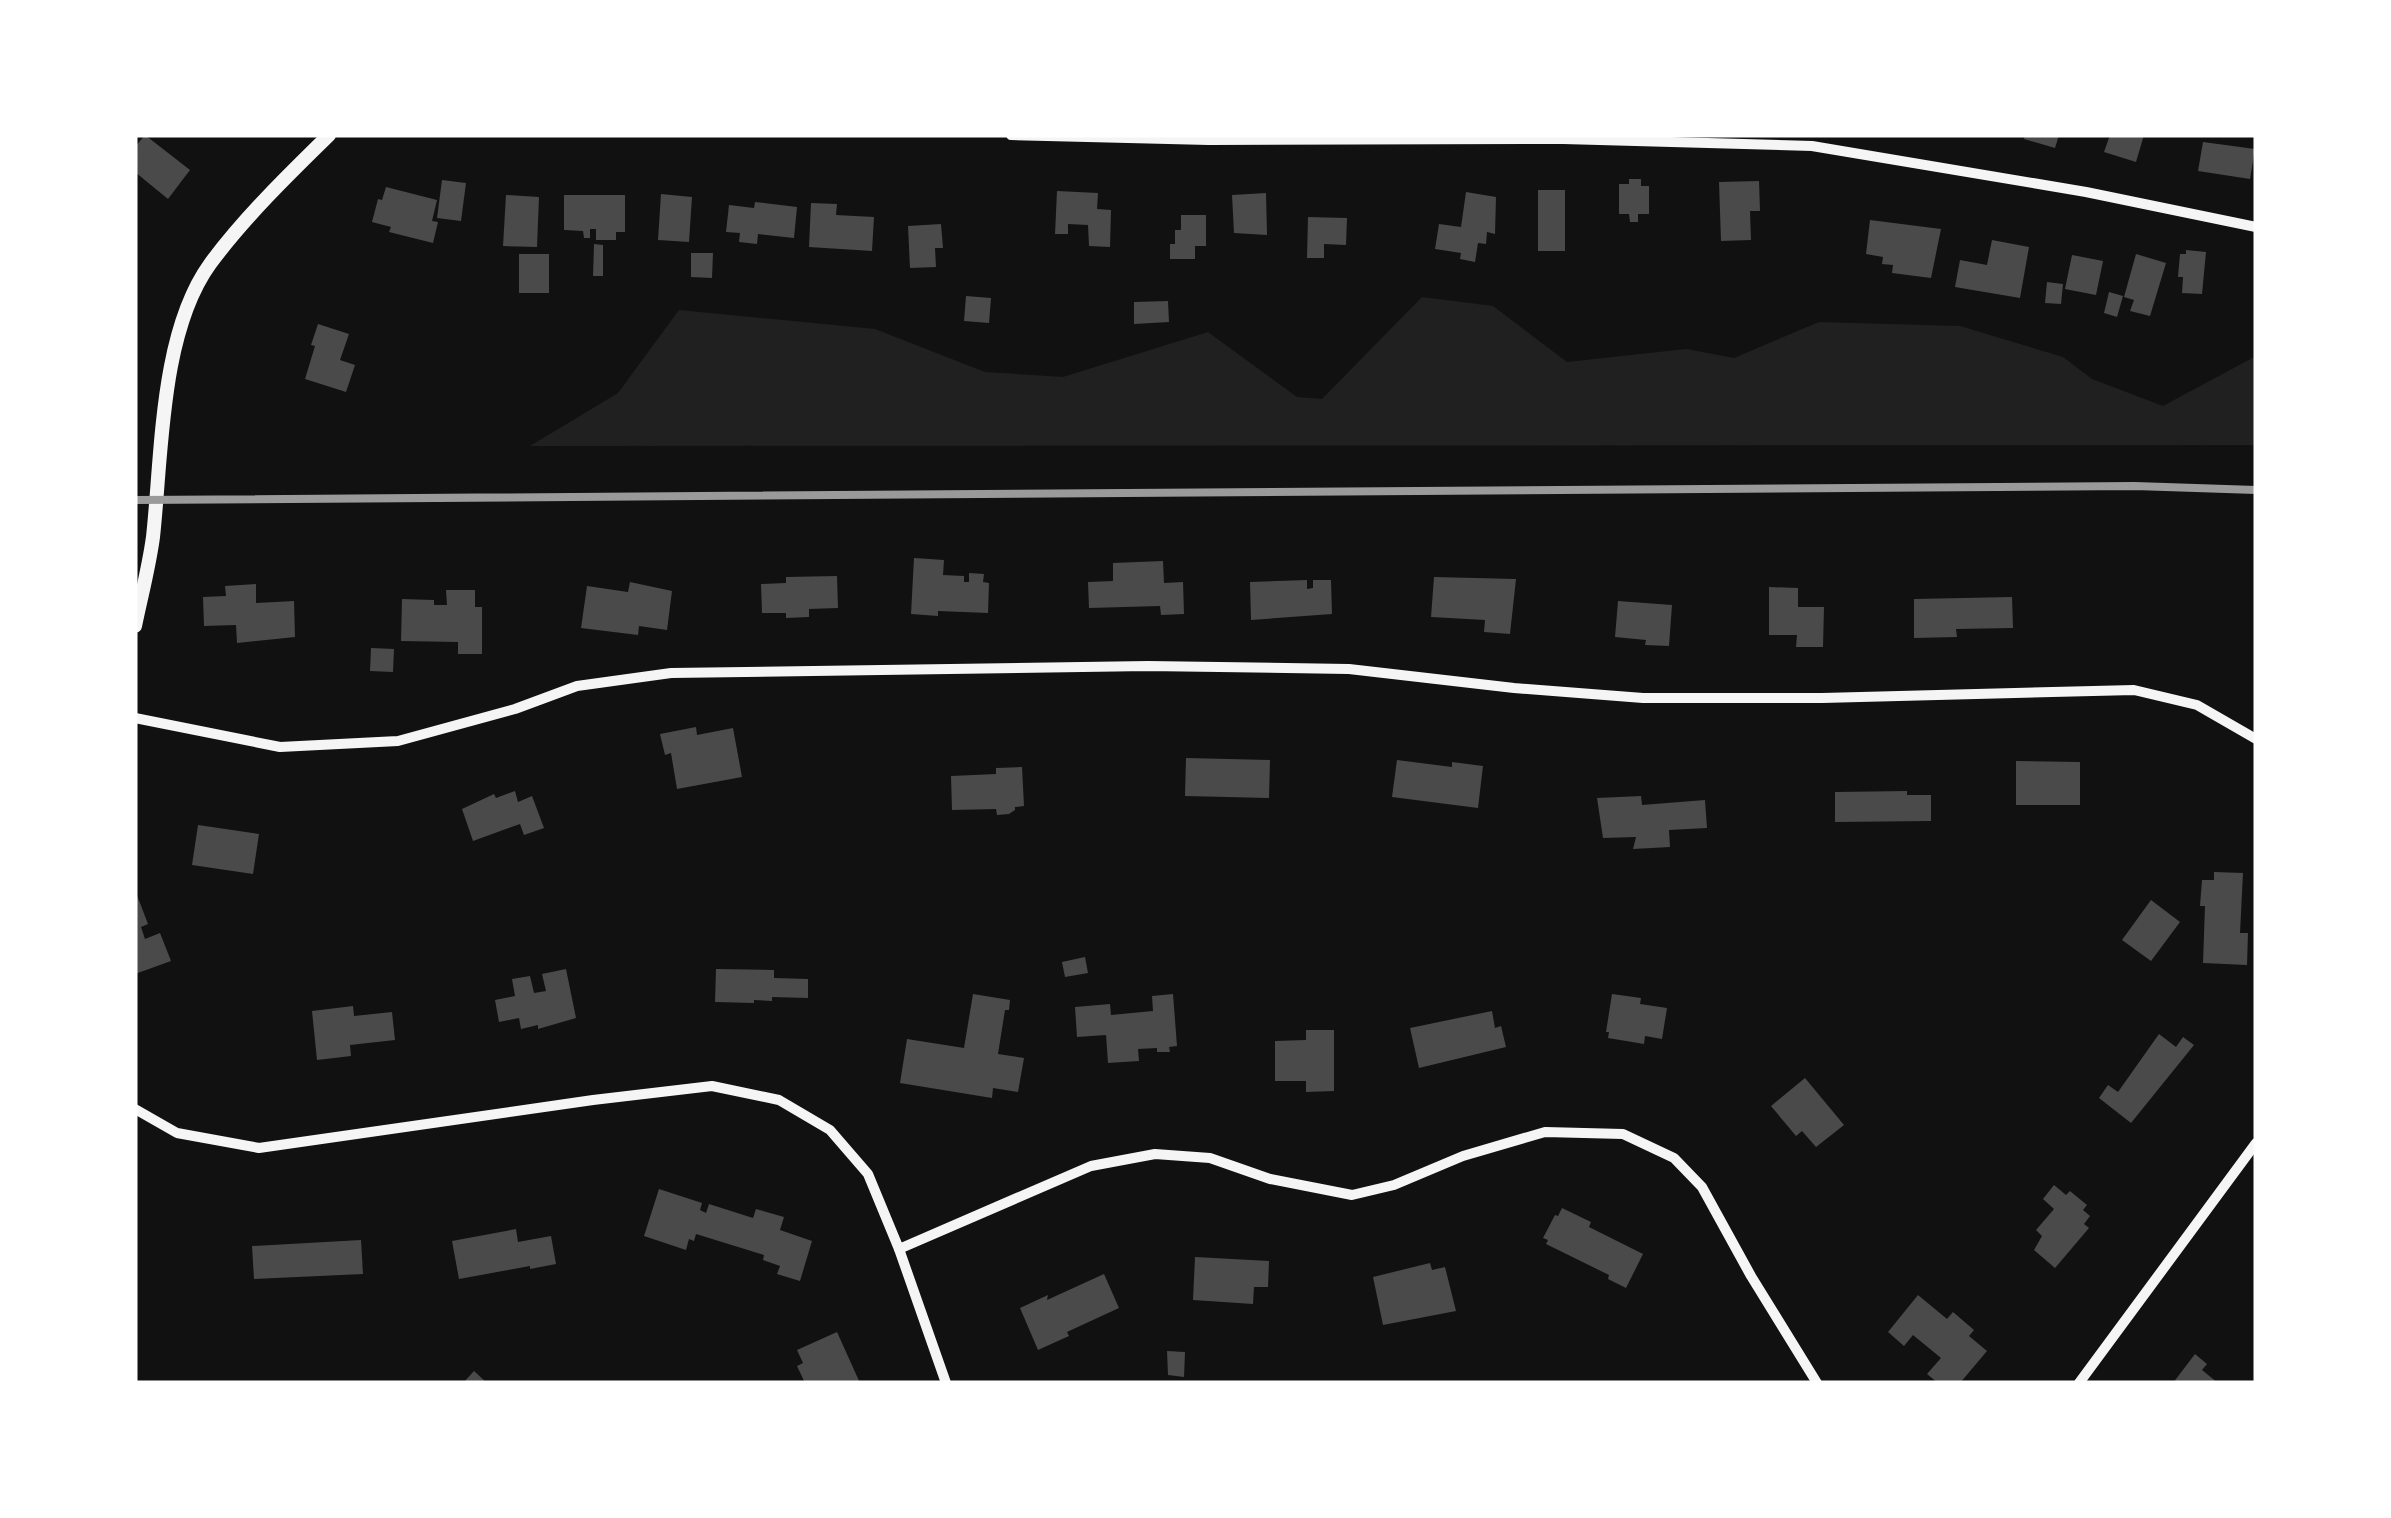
<svg xmlns="http://www.w3.org/2000/svg" width="2391" height="1518" font-family="'PT Sans',sans-serif">
<style>
.green{fill:#202020}
.building{fill:#4a4a4a}
.lines{fill:none;stroke-linecap:round;stroke-linejoin:round}
.minor{stroke:#f5f5f5;stroke-width:10}
.tertiary{stroke:#f5f5f5;stroke-width:14}
.rail{stroke:#9a9a9a;stroke-width:8}
</style>
<rect width="100%" height="100%" fill="#111"/>
<polygon class="green" points="1422,297 1493,306 1567,362 1686,349 1734,358 1819,322 1960,326 2063,357 2092,379 2163,406 2256,356 2256,445 530,446 618,393 679,310 875,329 985,372 1063,377 1208,332 1297,397 1322,399"/>
<g class="building">
<polygon points="145,135 190,170 168,199 135,172 135,147"/>
<polygon points="2025,135 2059,135 2055,148 2024,139"/>
<polygon points="2110,135 2144,135 2136,162 2104,152"/>
<polygon points="2203,142 2255,149 2250,179 2198,171"/>
<polygon points="1629,179 1641,179 1641,186 1649,186 1649,214 1638,214 1638,222 1630,222 1629,214 1619,214 1619,184 1629,184"/>
<polygon points="442,180 466,183 461,221 437,218"/>
<polygon points="1759,181 1760,211 1750,211 1751,240 1721,241 1719,182"/>
<polygon points="386,187 437,200 432,221 438,222 433,243 389,232 391,227 372,222 378,199 382,200"/>
<rect x="1538" y="190" width="27" height="61"/>
<polygon points="1057,191 1098,193 1097,209 1111,210 1110,247 1089,246 1088,225 1068,224 1068,234 1055,234"/>
<polygon points="1466,192 1496,197 1495,234 1487,232 1486,244 1478,243 1475,262 1460,259 1461,253 1435,249 1439,224 1461,227"/>
<polygon points="1266,193 1267,235 1234,233 1232,195"/>
<polygon points="661,194 692,197 689,242 658,240"/>
<polygon points="506,195 539,197 537,247 503,246"/>
<polygon points="564,195 625,195 625,232 616,232 616,240 596,240 596,229 590,229 590,238 584,238 583,231 564,230"/>
<polygon points="755,202 797,207 794,238 758,234 757,244 739,242 740,233 726,232 729,205 754,208"/>
<polygon points="811,203 837,204 836,215 874,217 872,251 809,247"/>
<polygon points="1181,215 1206,215 1206,246 1195,246 1195,259 1170,259 1170,244 1175,244 1175,230 1181,230"/>
<polygon points="1308,217 1347,218 1346,245 1324,244 1324,258 1307,258"/>
<polygon points="1870,220 1941,229 1931,278 1892,273 1893,265 1882,264 1883,257 1866,254"/>
<polygon points="941,224 943,248 935,248 936,267 910,268 908,226"/>
<polygon points="1992,240 2029,247 2020,298 1955,287 1960,260 1987,265"/>
<polygon points="594,244 603,245 603,276 593,276"/>
<polygon points="2186,250 2206,252 2202,294 2182,293 2183,277 2178,277 2180,254 2186,254"/>
<polygon points="691,253 713,253 712,278 691,277"/>
<rect x="519" y="254" width="30" height="39"/>
<polygon points="2136,254 2166,263 2150,316 2130,311 2134,300 2124,297"/>
<polygon points="2072,255 2103,261 2096,295 2065,289"/>
<polygon points="2047,282 2063,284 2061,304 2045,303"/>
<polygon points="2109,292 2123,296 2117,317 2104,313"/>
<polygon points="966,296 991,298 989,323 964,321"/>
<polygon points="1168,301 1169,322 1134,324 1134,302"/>
<polygon points="318,324 349,334 340,360 355,365 346,392 305,379 315,346 311,345"/>
<polygon points="914,558 944,560 943,575 964,576 964,582 969,582 969,573 984,574 983,582 989,583 988,613 938,611 938,616 911,614"/>
<polygon points="1163,561 1164,583 1183,582 1184,614 1161,615 1160,606 1089,608 1088,582 1113,581 1113,563"/>
<polygon points="837,576 838,608 809,609 809,617 786,618 786,613 762,613 761,584 786,583 786,577"/>
<polygon points="1434,577 1516,579 1510,634 1484,632 1485,620 1431,617"/>
<polygon points="1307,580 1307,589 1313,588 1313,580 1331,580 1332,614 1251,620 1250,582"/>
<polygon points="630,582 672,591 667,630 639,626 638,635 581,628 587,586 628,592"/>
<polygon points="256,584 256,603 294,601 295,637 237,643 236,625 204,626 203,597 226,596 225,586"/>
<polygon points="1769,587 1798,588 1798,607 1824,607 1823,647 1796,647 1797,635 1769,635"/>
<polygon points="446,590 475,590 475,607 482,607 482,654 458,654 458,642 401,641 402,599 434,600 434,605 447,605"/>
<polygon points="2012,597 2013,628 1956,629 1957,637 1914,638 1914,599"/>
<polygon points="1618,601 1672,605 1669,646 1645,645 1646,640 1615,637"/>
<polygon points="371,648 394,649 393,672 370,671"/>
<polygon points="696,727 697,735 733,728 742,777 677,789 671,753 665,755 660,734"/>
<polygon points="1186,758 1270,760 1269,798 1185,796"/>
<polygon points="1397,760 1452,767 1452,762 1483,766 1478,808 1392,797"/>
<polygon points="2016,761 2080,762 2080,805 2016,805"/>
<polygon points="1022,767 1024,806 1015,807 1015,810 1009,814 997,815 996,809 952,810 951,776 996,774 996,768"/>
<polygon points="515,791 518,802 532,796 544,828 524,835 520,824 473,841 462,809 494,794 496,798"/>
<polygon points="1907,791 1907,795 1931,795 1931,821 1835,822 1835,792"/>
<polygon points="1641,796 1642,805 1705,800 1707,828 1669,830 1670,847 1633,849 1636,837 1603,838 1597,798"/>
<polygon points="198,825 259,834 253,874 192,865"/>
<polygon points="2214,872 2243,873 2240,933 2248,933 2247,965 2203,963 2205,906 2200,906 2202,880 2214,880"/>
<polygon points="135,890 148,924 141,927 145,939 160,933 171,961 135,974"/>
<polygon points="2151,900 2180,922 2151,961 2122,940"/>
<polygon points="1085,957 1088,973 1065,977 1062,962"/>
<polygon points="566,969 576,1018 538,1029 538,1025 521,1029 519,1018 499,1022 495,1000 515,996 512,979 530,976 534,993 546,991 542,974"/>
<polygon points="716,969 774,970 774,978 808,979 808,998 772,997 772,1001 754,1000 754,1003 715,1002"/>
<polygon points="973,994 1010,1000 1009,1010 1005,1010 998,1054 1024,1058 1018,1092 993,1088 992,1098 900,1083 907,1039 964,1048"/>
<polygon points="1173,994 1177,1046 1169,1047 1170,1052 1157,1052 1157,1048 1138,1049 1139,1061 1108,1063 1106,1035 1077,1037 1075,1007 1110,1004 1111,1015 1153,1011 1152,996"/>
<polygon points="1612,994 1641,998 1640,1004 1667,1008 1662,1039 1645,1036 1644,1044 1608,1038 1609,1032 1606,1032"/>
<polygon points="353,1006 354,1016 392,1012 395,1040 350,1045 351,1056 317,1060 312,1011"/>
<polygon points="1492,1011 1495,1028 1501,1026 1506,1047 1419,1068 1410,1028"/>
<polygon points="1306,1030 1334,1030 1334,1091 1306,1092 1306,1081 1275,1081 1275,1041 1306,1040"/>
<polygon points="2159,1034 2176,1047 2183,1037 2194,1045 2131,1123 2099,1098 2108,1085 2118,1092"/>
<polygon points="1805,1078 1844,1125 1816,1147 1802,1131 1796,1136 1771,1106"/>
<polygon points="2054,1185 2066,1195 2070,1191 2087,1205 2083,1210 2090,1216 2084,1224 2089,1228 2055,1268 2034,1250 2042,1236 2036,1230 2054,1209 2043,1199"/>
<polygon points="659,1189 702,1203 700,1210 706,1213 709,1204 753,1218 756,1209 784,1217 780,1230 812,1241 800,1281 777,1274 780,1266 763,1260 764,1255 696,1234 694,1241 689,1239 686,1250 644,1236"/>
<polygon points="1562,1208 1591,1222 1589,1227 1643,1254 1626,1288 1608,1279 1609,1275 1546,1244 1548,1240 1543,1238 1555,1215 1558,1216"/>
<polygon points="516,1229 518,1242 551,1236 556,1264 530,1269 530,1266 459,1279 452,1241"/>
<polygon points="361,1240 363,1274 254,1279 252,1246"/>
<polygon points="1195,1257 1269,1261 1268,1287 1254,1287 1253,1304 1193,1300"/>
<polygon points="1430,1263 1432,1270 1445,1267 1456,1311 1383,1325 1373,1277"/>
<polygon points="1104,1274 1119,1308 1067,1332 1069,1336 1038,1350 1020,1308 1048,1295 1047,1300"/>
<polygon points="1918,1295 1947,1319 1953,1312 1974,1330 1969,1336 1987,1351 1960,1383 1938,1383 1927,1374 1941,1358 1913,1335 1904,1346 1888,1332"/>
<polygon points="837,1332 860,1383 805,1383 797,1366 803,1363 797,1350"/>
<polygon points="1167,1351 1185,1352 1184,1377 1168,1375"/>
<polygon points="2195,1354 2207,1364 2202,1370 2218,1383 2173,1383"/>
<polygon points="474,1371 487,1383 463,1383"/>
</g>
<g class="lines">
<g class="minor">
<polyline points="1011,135 1209,140 1563,139 1812,146 2086,192 2256,227"/>
<polyline points="135,718 280,747 398,741 515,709 577,686 671,673 1148,666 1349,669 1514,688 1643,698 1822,698 2134,690 2197,705 2256,739"/>
<polyline points="135,1109 177,1133 259,1148 593,1100 712,1086 779,1100 830,1130 868,1174 899,1249 946,1383"/>
<polyline points="899,1249 1091,1166 1155,1154 1210,1158 1270,1179 1352,1195 1394,1185 1463,1156 1545,1132 1623,1134 1674,1158 1702,1187 1751,1276 1817,1383"/>
<polyline points="2079,1383 2256,1143"/>
</g>
<path class="tertiary" d="M135,626C141,597 149,567 153,537C162,455 160,333 210,264C243,219 289,174 329,135"/>
<polyline class="rail" points="135,500 2135,486 2256,490"/>
</g>
<rect width="2391" height="1518" fill="none" stroke="#ffffff" stroke-width="275"/>
</svg>
